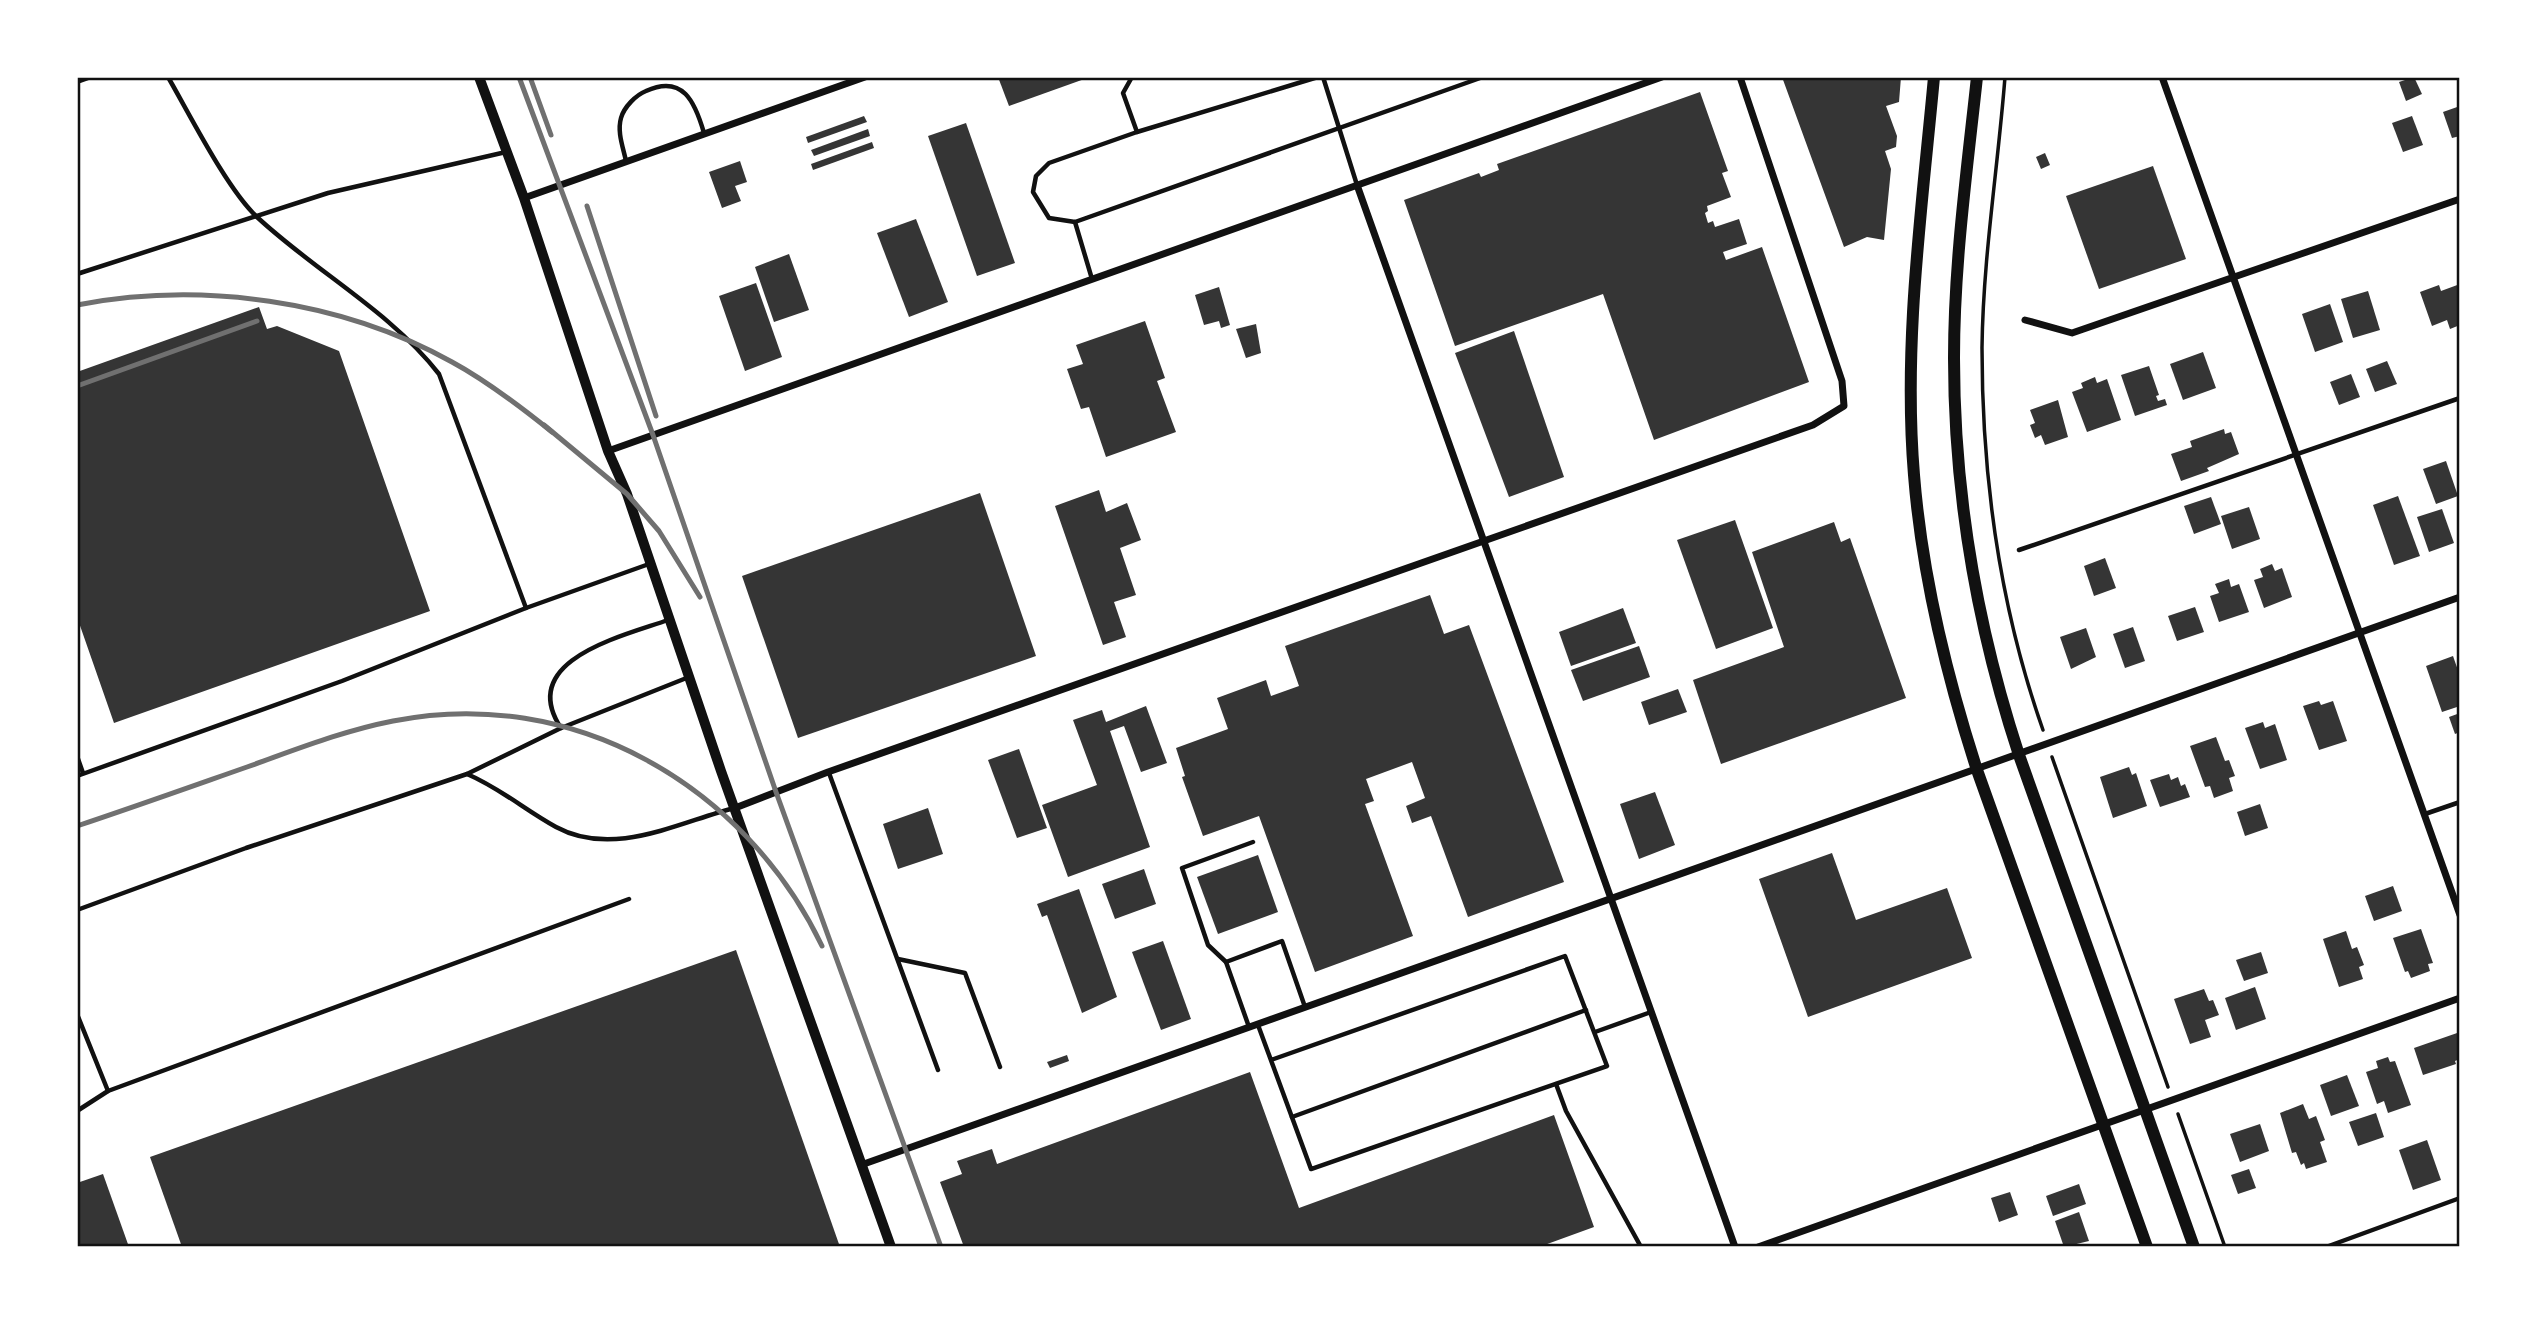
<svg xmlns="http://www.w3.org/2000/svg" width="2537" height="1324" font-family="Roboto,sans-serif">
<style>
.building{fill:#353535}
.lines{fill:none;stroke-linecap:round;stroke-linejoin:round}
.path{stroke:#111;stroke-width:3.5}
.service{stroke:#111;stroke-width:4.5}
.minor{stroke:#111;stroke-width:7}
.tertiary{stroke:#111;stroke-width:10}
.secondary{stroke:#111;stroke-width:12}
.rail{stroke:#707070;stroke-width:5}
.neatline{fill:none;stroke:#111;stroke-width:2.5}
</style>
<rect width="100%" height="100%" fill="#fff"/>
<g class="building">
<polygon points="998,77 1090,77 1009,106"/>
<polygon points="1782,77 1901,77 1899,102 1886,106 1897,136 1896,147 1885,151 1891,169 1884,240 1867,237 1844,247"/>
<polygon points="2414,77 2422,94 2406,101 2399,82"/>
<polygon points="1700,92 1728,171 1722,173 1731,197 1707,206 1708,211 1705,213 1708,223 1713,221 1715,227 1739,219 1747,244 1723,252 1726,260 1762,247 1809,382 1654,440 1603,294 1455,346 1404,200 1479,173 1481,177 1499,170 1497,164"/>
<polygon points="2460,106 2460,136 2452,138 2443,112"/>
<polygon points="864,116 867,122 808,143 806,137"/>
<polygon points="2412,116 2423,145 2403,152 2392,123"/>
<polygon points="966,123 1015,263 977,276 928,136"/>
<polygon points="868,129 870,136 814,156 811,150"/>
<polygon points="872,142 874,148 813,170 811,164"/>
<polygon points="2045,153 2050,165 2041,169 2036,157"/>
<polygon points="740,161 747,182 735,186 741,201 722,208 709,172"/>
<polygon points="2153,166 2186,259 2099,289 2066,196"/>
<polygon points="916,219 948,302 909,317 877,233"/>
<polygon points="789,254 809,310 774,322 755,267"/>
<polygon points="756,283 782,357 745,371 719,296"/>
<polygon points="2460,284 2460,325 2450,329 2447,320 2432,326 2420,292 2439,285 2441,291"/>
<polygon points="1219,287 1230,325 1221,328 1219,321 1204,325 1195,295"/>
<polygon points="2368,291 2380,330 2353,338 2341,299"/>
<polygon points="2330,304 2343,342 2315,352 2302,314"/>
<polygon points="259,307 267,329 277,326 339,351 430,611 114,723 77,617 77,372"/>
<polygon points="1145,321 1165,378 1157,381 1176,432 1106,457 1089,407 1081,409 1067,369 1083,364 1076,345"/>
<polygon points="1256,324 1261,353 1246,358 1236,329"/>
<polygon points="1514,331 1564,477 1509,497 1455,353"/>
<polygon points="2203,352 2216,388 2183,400 2170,364"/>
<polygon points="2387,361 2397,384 2375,392 2366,369"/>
<polygon points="2149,366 2159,395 2156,396 2158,401 2165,399 2167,405 2135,416 2121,375"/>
<polygon points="2351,374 2360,397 2339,405 2330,382"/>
<polygon points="2095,377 2097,383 2107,379 2121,420 2087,432 2072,392 2083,388 2081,383"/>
<polygon points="2058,400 2068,437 2045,445 2041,435 2035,438 2030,425 2035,423 2030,410"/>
<polygon points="2224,429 2225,434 2231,432 2239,454 2207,468 2209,471 2181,481 2171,454 2192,447 2190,441"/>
<polygon points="2446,461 2458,496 2436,504 2423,469"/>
<polygon points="1099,490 1106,512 1127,503 1141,540 1120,548 1136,595 1114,602 1126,637 1103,645 1055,506"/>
<polygon points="980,493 1036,656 798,738 742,576"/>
<polygon points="2398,496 2420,556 2394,565 2373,505"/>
<polygon points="2211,497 2221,524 2194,534 2184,506"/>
<polygon points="2249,507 2260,539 2232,549 2221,516"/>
<polygon points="2442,509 2454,543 2429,552 2417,517"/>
<polygon points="1735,520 1773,628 1716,649 1677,540"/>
<polygon points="1834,522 1841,542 1850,538 1906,698 1721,764 1693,680 1784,647 1752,552"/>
<polygon points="2105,558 2116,588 2094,596 2084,566"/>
<polygon points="2272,564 2275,571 2282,568 2292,597 2264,608 2254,580 2263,577 2260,569"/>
<polygon points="2229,579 2231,587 2239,584 2249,612 2219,622 2210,596 2219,593 2215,584"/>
<polygon points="1430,595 1444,634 1469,625 1564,882 1468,917 1431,816 1412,823 1406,806 1425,798 1412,762 1366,779 1374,801 1365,804 1413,936 1315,972 1259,816 1203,836 1182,777 1185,776 1176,748 1228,729 1217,698 1266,680 1271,696 1299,686 1285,646"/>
<polygon points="2195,607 2204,632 2177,641 2168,616"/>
<polygon points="1623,608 1636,643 1571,666 1559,632"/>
<polygon points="2133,627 2145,661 2125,668 2113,634"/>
<polygon points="2086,628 2096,657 2071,669 2060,637"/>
<polygon points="1639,646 1650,677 1583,701 1571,670"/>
<polygon points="2453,656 2460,676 2460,706 2442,712 2426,666"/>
<polygon points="1678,689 1687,712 1649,725 1641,702"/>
<polygon points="2319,701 2321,705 2333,701 2347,741 2319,750 2303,706"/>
<polygon points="1146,706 1167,763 1141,772 1124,726 1110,731 1150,847 1068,877 1042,805 1097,785 1073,720 1102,710 1106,722"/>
<polygon points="2460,713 2460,732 2455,734 2449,717"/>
<polygon points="2263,722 2265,728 2275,724 2287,760 2260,769 2245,728"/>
<polygon points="2216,737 2225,761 2229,760 2235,776 2229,778 2233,791 2214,798 2210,786 2205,787 2190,746"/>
<polygon points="1019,749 1047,828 1017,838 988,760"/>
<polygon points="2129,767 2132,775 2136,773 2147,806 2113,818 2100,777"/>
<polygon points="2169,774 2171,780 2178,777 2181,786 2185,784 2190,797 2160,807 2150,780"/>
<polygon points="1655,792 1675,845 1639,859 1620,804"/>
<polygon points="2260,804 2268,828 2245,836 2237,812"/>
<polygon points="928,808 943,854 898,869 883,824"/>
<polygon points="1832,853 1856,920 1947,888 1972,958 1808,1017 1759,879"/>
<polygon points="1258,855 1278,912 1218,934 1197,877"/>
<polygon points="1144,869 1156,904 1115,919 1102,884"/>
<polygon points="2393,886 2402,911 2374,921 2365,896"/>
<polygon points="1079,889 1117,997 1082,1013 1047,915 1042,917 1037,904"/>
<polygon points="2421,929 2433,963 2428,964 2430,971 2411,978 2408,971 2405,972 2393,938"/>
<polygon points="2346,931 2352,949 2357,947 2364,965 2359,967 2363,979 2339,987 2323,939"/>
<polygon points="1163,941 1191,1019 1161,1030 1132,952"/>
<polygon points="736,950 840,1247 182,1247 150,1157"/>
<polygon points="2261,952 2268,973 2244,981 2236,960"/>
<polygon points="2255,987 2266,1019 2236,1030 2225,998"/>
<polygon points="2204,989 2209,1001 2213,1000 2219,1015 2205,1020 2211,1037 2190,1044 2174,999"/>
<polygon points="2460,1032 2460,1059 2455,1061 2456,1064 2423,1075 2414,1048"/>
<polygon points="1067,1055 1069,1061 1050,1068 1047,1062"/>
<polygon points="2388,1057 2390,1062 2395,1061 2411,1105 2388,1113 2384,1101 2377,1104 2366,1072 2378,1068 2376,1061"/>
<polygon points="1250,1072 1299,1208 1554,1115 1594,1227 1539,1247 964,1247 940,1182 962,1174 957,1161 992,1149 997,1164"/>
<polygon points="2347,1075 2359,1106 2331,1116 2320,1085"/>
<polygon points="2303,1104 2309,1119 2316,1116 2325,1140 2320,1142 2327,1162 2306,1169 2304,1163 2301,1165 2296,1152 2292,1153 2280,1113"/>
<polygon points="2376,1113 2384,1137 2358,1146 2349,1122"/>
<polygon points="2260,1124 2269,1151 2240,1162 2230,1134"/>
<polygon points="2427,1140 2441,1180 2413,1190 2399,1150"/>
<polygon points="2249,1169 2256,1188 2238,1194 2231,1175"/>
<polygon points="103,1174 129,1247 77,1247 77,1183"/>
<polygon points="2079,1184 2086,1204 2053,1216 2046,1196"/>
<polygon points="2010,1192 2018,1215 1999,1222 1991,1198"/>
<polygon points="2079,1212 2089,1241 2064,1247 2055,1221"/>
</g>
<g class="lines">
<g class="path">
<path d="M2005,77C1998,167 1983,258 1982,348C1982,476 2000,608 2043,730"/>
<polyline points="2052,757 2168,1087"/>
<polyline points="2178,1114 2225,1247"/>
</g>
<g class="service">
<path d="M168,77C190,115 227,189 257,217C316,272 390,311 439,374L526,608"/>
<polyline points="1132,77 1123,93 1137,132"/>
<polyline points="1318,77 1137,132 1049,163 1036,176 1033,192 1049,218 1075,222 1483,77"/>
<polyline points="1323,77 1357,185"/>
<polyline points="77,82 91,77"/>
<path d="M626,161C623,147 617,132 621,118C624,107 636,95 646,91C683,74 695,102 704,133"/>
<polyline points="1075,222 1092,279"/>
<polyline points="77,274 328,193 506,152"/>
<polyline points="2019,550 2460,398"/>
<path d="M689,677L561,728L467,774C500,788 525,810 556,827C613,858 677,823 734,808"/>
<path d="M561,728C516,660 623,636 668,620"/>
<polyline points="77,756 83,773"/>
<polyline points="829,773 938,1070"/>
<polyline points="77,776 342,681 526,608 649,564"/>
<polyline points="2425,814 2460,802"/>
<polyline points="77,910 246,848 467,774"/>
<polyline points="898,959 965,973 1000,1067"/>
<polyline points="1226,962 1282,941 1305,1007"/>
<polyline points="77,1014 108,1091 629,899"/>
<polyline points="1258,1025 1311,1169 1607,1066 1565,956 1271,1060"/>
<polyline points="1249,1027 1226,962 1208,945 1182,868 1253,842"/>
<polyline points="1595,1032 1651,1012"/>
<polyline points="1556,1084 1566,1111 1641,1247"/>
<polyline points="77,1111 108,1091"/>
<polyline points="1292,1117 1586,1010"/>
<polyline points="2326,1247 2460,1198"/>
</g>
<g class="minor">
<polyline points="2162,77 2460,915"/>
<polyline points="1357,185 1735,1247"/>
<polyline points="524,198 865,77"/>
<polyline points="2025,320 2072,333 2460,199"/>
<polyline points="608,451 1662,77"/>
<polyline points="735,808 828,772 1813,425 1844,406 1842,381 1740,77"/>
<polyline points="861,1165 2460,597"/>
<polyline points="1758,1247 2460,998"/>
</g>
<polyline class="tertiary" points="479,77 524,198 608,451 627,494 721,771 891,1247"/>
<g class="secondary">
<path d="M1934,77C1922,208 1903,343 1914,475C1922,576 1946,674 1977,770L2147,1247"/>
<path d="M1977,77C1967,170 1954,264 1954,358C1954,493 1977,627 2019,755L2194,1247"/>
</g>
<g class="rail">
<polyline points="519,77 653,435 776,792 941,1247"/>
<polyline points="530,77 551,135"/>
<polyline points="587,206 656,416"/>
<path d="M77,305C201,281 341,300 452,362C487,381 521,407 552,432"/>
<polyline points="77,386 257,321"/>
<polyline points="544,425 627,494 659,531 700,597"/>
<path d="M77,826C134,807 190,787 247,767C295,750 342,731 393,721C572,685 745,785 822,946"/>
</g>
</g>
<rect width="2537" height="1324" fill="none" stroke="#ffffff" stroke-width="158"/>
<rect x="79" y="79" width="2379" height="1166" class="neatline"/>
</svg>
